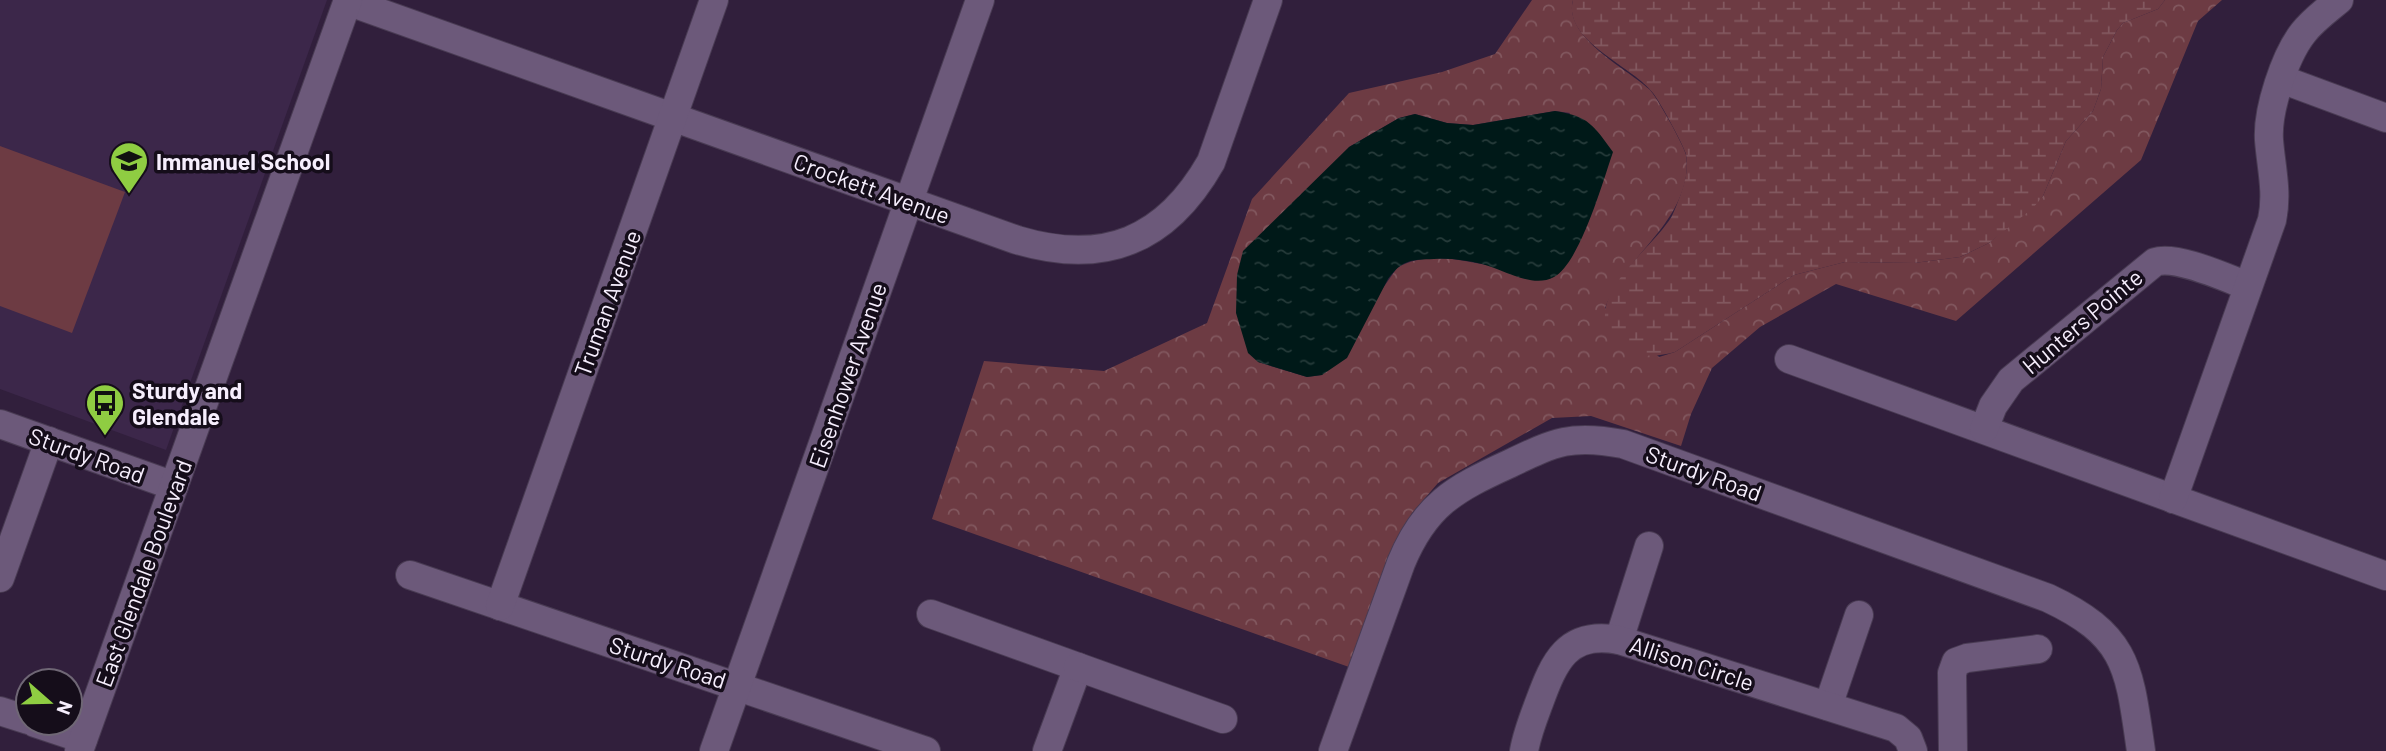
<svg xmlns="http://www.w3.org/2000/svg" width="2386" height="751" font-family="Barlow,sans-serif">
<style>
.built{fill:#3c274a}
.green{fill:#6d3b43}
.forest{fill:url(#forest-crowns);fill-rule:evenodd}
.wetland{fill:url(#wetland-marsh)}
.water{fill:url(#water-ripples)}
.lines{fill:none;stroke-linecap:round;stroke-linejoin:round}
.minor-casing{stroke:#493b53;stroke-width:30}
.minor{stroke:#6c597a;stroke-width:28}
.labels{text-anchor:middle;dominant-baseline:central;stroke-width:7;stroke-linejoin:round;paint-order:stroke}
.poi-label{font-size:23px;font-weight:bold;fill:#f6eefd;stroke:#150d1a;text-anchor:start}
.street-label{font-size:23px;fill:#f6eefd;stroke:#150d1a}
</style>
<defs>
<pattern id="forest-crowns" width="20" height="18" patternUnits="userSpaceOnUse" patternTransform="scale(1.75)"><rect width="20" height="18" fill="#6d3b43"/><path d="M2 6a3 3 0 1 1 6 0M12 15a3 3 0 1 1 6 0" fill="none" stroke="#82585f"/></pattern>
<pattern id="wetland-marsh" width="20" height="14" patternUnits="userSpaceOnUse" patternTransform="scale(1.75)"><rect width="20" height="14" fill="#6d3b43"/><path d="M1 5h8M5 5V1M11 12h8M15 12V8" fill="none" stroke="#82585f"/></pattern>
<pattern id="water-ripples" width="26" height="14" patternUnits="userSpaceOnUse" patternTransform="scale(1.75)"><rect width="26" height="14" fill="#001918"/><path d="M2 4q2-2 4 0t4 0M15 11q2-2 4 0t4 0" fill="none" stroke="#263b3a"/></pattern>
</defs>
<rect width="100%" height="100%" fill="#311f3c"/>
<polygon class="built" points="0,0 327,0 166,450 0,389"/>
<polygon class="green" points="0,146 125,192 72,333 0,306"/>
<path class="forest" d="M1532,0H1573C1563,37 1626,68 1649,89C1656,95 1684,146 1686,155C1687,161 1687,171 1686,176C1677,230 1623,259 1605,308L1659,357L1675,352L1794,275L1845,262L1914,263L1960,257L1989,243L2043,196L2066,141L2093,111L2101,89L2103,57L2117,30L2123,23L2158,9L2165,0H2222L2198,21L2141,160L1956,321L1836,284L1760,327L1712,368L1691,414L1681,446L1591,416L1552,418L1438,483L1412,513L1393,549L1349,667L932,519L984,361L1104,371L1207,323L1252,199L1349,93L1442,72L1495,54ZM1555,111L1570,113L1486,265C1458,259 1422,252 1397,268L1322,375L1307,377L1258,362L1349,147L1399,118L1415,114L1447,123L1473,125Z"/>
<path class="wetland" d="M1573,0H2165L2158,9L2123,23L2117,30L2103,57L2101,89L2093,111L2066,141L2043,196L2033,208L1989,243L1960,257L1914,263L1845,262L1794,275L1675,352C1657,357 1634,359 1620,344C1617,341 1611,336 1609,332C1588,292 1654,247 1672,216C1677,205 1684,187 1686,175C1687,170 1687,160 1686,154C1683,144 1660,102 1653,93C1633,66 1562,41 1573,0Z"/>
<path class="water" d="M1555,111C1589,116 1594,126 1613,152C1603,181 1580,263 1554,277C1532,289 1503,269 1482,264C1465,260 1451,258 1434,259C1411,260 1403,259 1388,279L1347,358L1322,375L1307,377L1258,362L1248,353L1236,313L1237,275L1243,251L1349,147L1399,118L1415,114L1447,123L1473,125Z"/>
<g class="lines">
<defs>
<g id="minor">
<path d="M347,1L1017,240C1104,266 1166,241 1211,162L1268,0"/>
<polyline points="2281,79 2386,118"/>
<polyline points="1789,359 2386,576"/>
<polyline points="0,424 174,486"/>
<path d="M1984,429L1993,406L2011,380L2155,262C2177,255 2226,278 2248,286"/>
<path d="M2173,499L2272,220C2278,192 2271,167 2269,140C2267,110 2285,56 2303,33C2313,20 2327,10 2339,0"/>
<polyline points="410,575 926,751"/>
<polyline points="0,578 49,441"/>
<polyline points="500,606 714,0"/>
<polyline points="931,614 1078,667 1047,751"/>
<polyline points="1619,640 1649,546"/>
<polyline points="1078,667 1223,719"/>
<polyline points="1828,706 1859,615"/>
<polyline points="0,711 28,720"/>
<polyline points="35,723 83,739"/>
<polyline points="79,751 348,0"/>
<polyline points="714,751 980,0"/>
<path d="M1333,751L1401,563C1425,505 1454,489 1509,464C1555,442 1571,434 1623,444L2048,598C2129,636 2129,669 2141,751"/>
<path d="M1524,751C1527,734 1533,719 1539,703C1554,662 1567,630 1619,640L1896,728L1908,738L1913,751"/>
<polyline points="1953,751 1952,673 1956,662 1967,658 2038,649"/>
</g>
</defs>
<use href="#minor" class="minor-casing"/>
<use href="#minor" class="minor"/>
</g>
<defs>
<symbol id="school-pin" viewBox="-11 -11 22 30"><path d="M0 17L-7.5 6A9.5 9.5 0 1 1 7.5 6Z" fill="#8fcd42" stroke="#150d1a"/><path d="M0-5L7-2L0 1L-7-2ZM-4 1L0 2.5L4 1V4Q0 6-4 4Z" fill="#111"/></symbol>
<symbol id="bus-pin" viewBox="-11 -11 22 30"><path d="M0 17L-7.5 6A9.5 9.5 0 1 1 7.5 6Z" fill="#8fcd42" stroke="#150d1a"/><path d="M-5-6H5V4H4V6H2V4H-2V6H-4V4H-5ZM-3.5-4V0h7V-4ZM-3.5 1.2v1.5H-2V1.2ZM2 1.2v1.5H3.5V1.2Z" fill="#111"/></symbol>
</defs>
<g fill-rule="evenodd">
<use href="#school-pin" x="107" y="139" width="44" height="60"/>
<use href="#bus-pin" x="83" y="381" width="44" height="60"/>
</g>
<g class="labels">
<g class="poi-label">
<text x="156" y="161">Immanuel School</text>
<text x="132" y="390">Sturdy and<tspan x="132" dy="26">Glendale</tspan></text>
</g>
<g class="street-label">
<text transform="translate(872 188) rotate(20)">Crockett Avenue</text>
<text transform="translate(607 303) rotate(-70)">Truman Avenue</text>
<text transform="translate(2082 321) rotate(-40)">Hunters Pointe</text>
<text transform="translate(847 375) rotate(-71)">Eisenhower Avenue</text>
<text transform="translate(87 455) rotate(20)">Sturdy Road</text>
<text transform="translate(1704 473) rotate(20)">Sturdy Road</text>
<text transform="translate(143 573) rotate(-70)">East Glendale Boulevard</text>
<text transform="translate(668 662) rotate(18)">Sturdy Road</text>
<text transform="translate(1692 663) rotate(18)">Allison Circle</text>
</g>
</g>
<g transform="translate(49 702) rotate(110)"><circle r="33" fill="#150d1a" stroke="#6f6775" stroke-width="2"/>
<path d="M0-5L12 26L0 18L-12 26Z" fill="#8fcd42"/>
<text y="-10" font-size="19" font-weight="bold" text-anchor="middle" fill="#f6eefd">N</text>
</g>
</svg>
